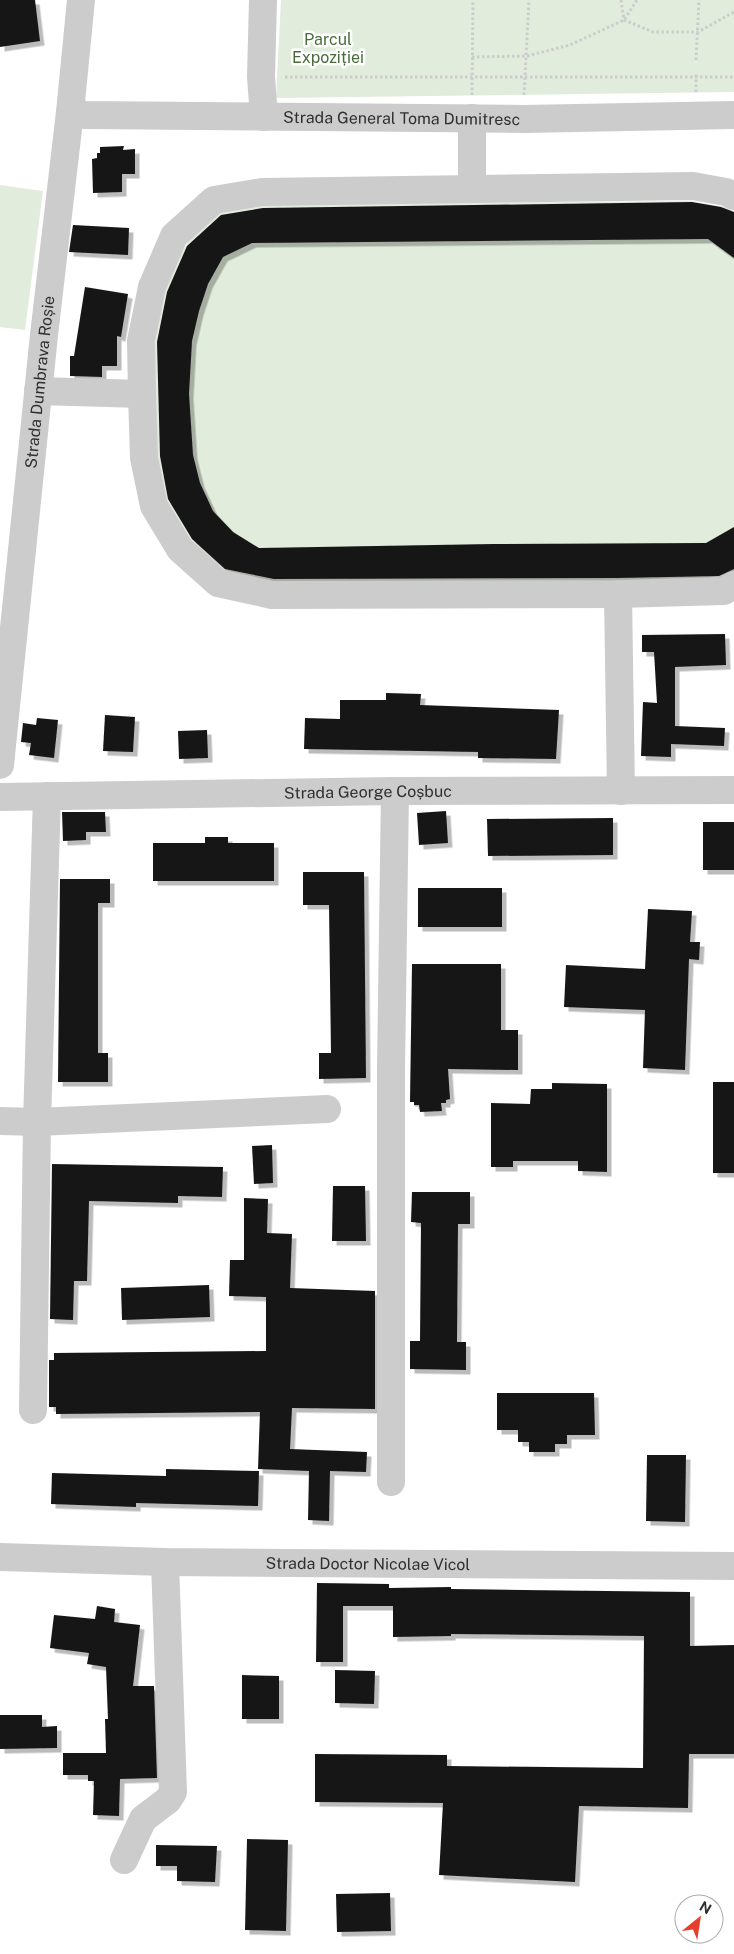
<svg xmlns="http://www.w3.org/2000/svg" width="734" height="1954" font-family="'Public Sans',sans-serif">
<style>
.green{fill:#e2ecdc}
.building{fill:#161616;filter:url(#shadow)}
.lines{fill:none;stroke-linecap:round;stroke-linejoin:round}
.path{stroke:#ccc;stroke-width:3;stroke-dasharray:2.5 2.5;stroke-linecap:butt}
.minor{stroke:#ccc;stroke-width:28}
.labels{text-anchor:middle;dominant-baseline:central;stroke-width:5;stroke-linejoin:round;paint-order:stroke}
.park-label{font-size:16px;fill:#496c3b;stroke:#fff}
.street-label{font-size:16px;fill:#2f2f2f;stroke:#fff}
</style>
<defs>
<filter id="shadow"><feDropShadow dx="4.5" dy="4.5" stdDeviation="0" flood-color="#0004"/></filter>
</defs>
<rect width="100%" height="100%" fill="#fff"/>
<g class="green">
<polygon points="281,0 734,0 734,92 276,98"/>
<polygon points="0,185 43,191 25,330 0,327"/>
<path d="M691,201L726,207L734,212V570L727,574L692,581L270,583C258,581 245,580 233,576C217,571 187,538 178,524C142,460 146,334 174,267C183,246 200,226 220,212C228,207 253,206 264,204Z"/>
</g>
<g class="building">
<polygon points="0,0 35,0 40,41 0,47"/>
<polygon points="124,146 123,150 135,149 135,174 122,174 122,192 93,193 92,159 97,158 97,153 100,153 100,147"/>
<polygon points="692,202 721,207 734,212 734,258 708,239 252,243 223,257 208,284 199,311 192,341 189,394 193,455 200,483 213,511 233,532 259,548 493,544 706,543 734,527 734,569 719,576 618,578 274,579 225,569 192,539 168,499 160,456 157,342 167,292 187,246 221,215 263,208"/>
<polygon points="73,225 129,228 128,255 69,252"/>
<polygon points="85,287 128,294 121,337 117,336 117,366 102,366 102,377 70,376 70,356 74,356"/>
<polygon points="725,634 726,665 675,667 675,726 725,728 724,746 671,744 671,757 641,756 643,702 657,703 654,652 642,652 642,635"/>
<polygon points="386,693 421,694 420,705 559,710 556,759 478,758 478,752 304,749 305,718 340,719 340,700 386,700"/>
<polygon points="105,715 135,717 133,752 103,751"/>
<polygon points="37,718 58,720 54,758 29,755 31,743 21,742 23,723 36,725"/>
<polygon points="207,730 208,758 179,759 178,731"/>
<polygon points="446,811 448,843 419,845 417,813"/>
<polygon points="62,812 105,812 106,832 86,832 86,840 63,841"/>
<polygon points="613,818 613,855 488,856 487,819"/>
<rect x="703" y="822" width="31" height="48"/>
<polygon points="205,837 228,837 228,843 274,843 274,881 153,881 153,843 205,843"/>
<polygon points="303,872 364,872 366,1078 319,1079 319,1053 331,1053 329,905 303,905"/>
<polygon points="60,879 110,879 110,903 98,903 98,1053 108,1053 108,1082 58,1082"/>
<rect x="418" y="888" width="84" height="39"/>
<polygon points="648,909 692,911 690,942 700,942 699,960 689,959 685,1070 643,1068 645,1010 564,1007 566,965 645,969"/>
<polygon points="412,964 501,964 501,1030 518,1030 518,1070 448,1069 450,1099 446,1100 446,1103 441,1103 442,1111 420,1112 419,1105 414,1105 414,1102 410,1102"/>
<rect x="713" y="1082" width="21" height="91"/>
<polygon points="552,1083 607,1084 607,1172 578,1171 578,1161 513,1161 513,1167 491,1167 491,1103 530,1104 531,1089 552,1089"/>
<polygon points="272,1145 273,1183 254,1184 252,1146"/>
<polygon points="52,1164 223,1167 222,1197 178,1196 178,1203 89,1201 87,1281 74,1281 73,1320 50,1319"/>
<polygon points="333,1186 365,1186 366,1241 332,1241"/>
<polygon points="412,1192 470,1192 470,1224 458,1224 457,1342 466,1342 466,1370 410,1369 410,1341 420,1341 421,1223 411,1222"/>
<polygon points="244,1198 268,1199 267,1233 292,1234 290,1288 375,1291 375,1409 292,1408 290,1449 367,1452 366,1472 330,1471 329,1521 308,1520 309,1471 258,1469 260,1412 56,1414 56,1407 49,1407 49,1360 54,1360 54,1353 266,1351 266,1297 229,1296 230,1260 244,1260"/>
<polygon points="209,1285 210,1317 122,1320 121,1288"/>
<polygon points="497,1393 594,1393 595,1435 567,1435 567,1444 555,1444 555,1452 529,1452 529,1442 518,1442 518,1430 497,1430"/>
<polygon points="647,1455 686,1455 685,1522 646,1521"/>
<polygon points="166,1469 259,1471 258,1506 136,1503 136,1507 51,1504 52,1473 166,1476"/>
<polygon points="317,1583 389,1584 389,1588 451,1587 451,1589 690,1592 690,1646 734,1645 734,1754 689,1754 688,1808 579,1806 575,1882 439,1875 443,1803 315,1802 315,1754 447,1755 447,1766 643,1768 644,1636 451,1634 451,1636 393,1637 393,1606 343,1606 343,1662 316,1662"/>
<polygon points="97,1606 115,1609 114,1622 140,1625 133,1686 154,1686 157,1778 120,1779 119,1816 93,1815 94,1781 88,1781 88,1775 63,1775 63,1753 106,1753 105,1719 108,1719 106,1667 87,1664 89,1653 50,1648 54,1615 95,1619"/>
<polygon points="335,1670 375,1671 374,1704 335,1703"/>
<polygon points="242,1675 279,1676 279,1719 242,1719"/>
<polygon points="0,1715 42,1715 42,1727 57,1726 57,1748 0,1749"/>
<polygon points="247,1839 288,1840 286,1931 245,1930"/>
<polygon points="156,1845 217,1846 215,1882 177,1881 177,1866 156,1866"/>
<polygon points="390,1893 391,1931 337,1932 336,1894"/>
</g>
<g class="lines">
<g class="path">
<polyline points="621,0 624,20 653,32 698,32 734,12"/>
<polyline points="472,57 527,56 570,45 624,20 637,0"/>
<polyline points="696,60 699,0"/>
<polyline points="285,77 734,77"/>
<polyline points="696,92 696,72"/>
<polyline points="472,95 473,0"/>
<polyline points="524,95 529,0"/>
</g>
<g class="minor">
<polyline points="263,0 261,77 264,117"/>
<path id="s1" d="M70,112L85,115L524,119L734,115"/>
<polyline points="472,118 472,189"/>
<polyline points="734,196 726,192 693,186 262,192 214,200 174,236 152,287 141,341 142,394 144,458 154,506 180,549 218,583 272,595 618,594 724,591 734,585"/>
<polyline points="38,391 142,394"/>
<polyline points="618,594 621,791"/>
<path id="s2" d="M0,765L44,335L70,112L81,0"/>
<path id="s3" d="M0,797L395,791L734,790"/>
<polyline points="0,1121 37,1122 327,1109"/>
<polyline points="33,1410 37,1122 47,796"/>
<polyline points="391,1482 391,1069 395,791"/>
<path id="s4" d="M0,1557L165,1562L734,1566"/>
<polyline points="124,1860 143,1819 168,1800 173,1792 165,1562"/>
</g>
</g>
<g class="labels">
<g class="park-label">
<text x="328" y="39">Parcul<tspan x="328" dy="18">Expoziției</tspan></text>
</g>
<g class="street-label">
<text stroke="none"><textPath href="#s1" startOffset="332">Strada General Toma Dumitresc</textPath></text>
<text stroke="none"><textPath href="#s2" startOffset="385">Strada Dumbrava Roșie</textPath></text>
<text stroke="none"><textPath href="#s3" startOffset="368">Strada George Coșbuc</textPath></text>
<text stroke="none"><textPath href="#s4" startOffset="368">Strada Doctor Nicolae Vicol</textPath></text>
</g>
</g>
<g transform="translate(699 1919) rotate(30)"><circle r="24" fill="#ffffff" stroke="#acacac"/>
<path d="M0-4L9 19L0 12L-9 19Z" fill="#ea3e2c"/>
<text y="-8" font-size="14" font-weight="bold" text-anchor="middle" fill="#2f2f2f">N</text>
</g>
</svg>
